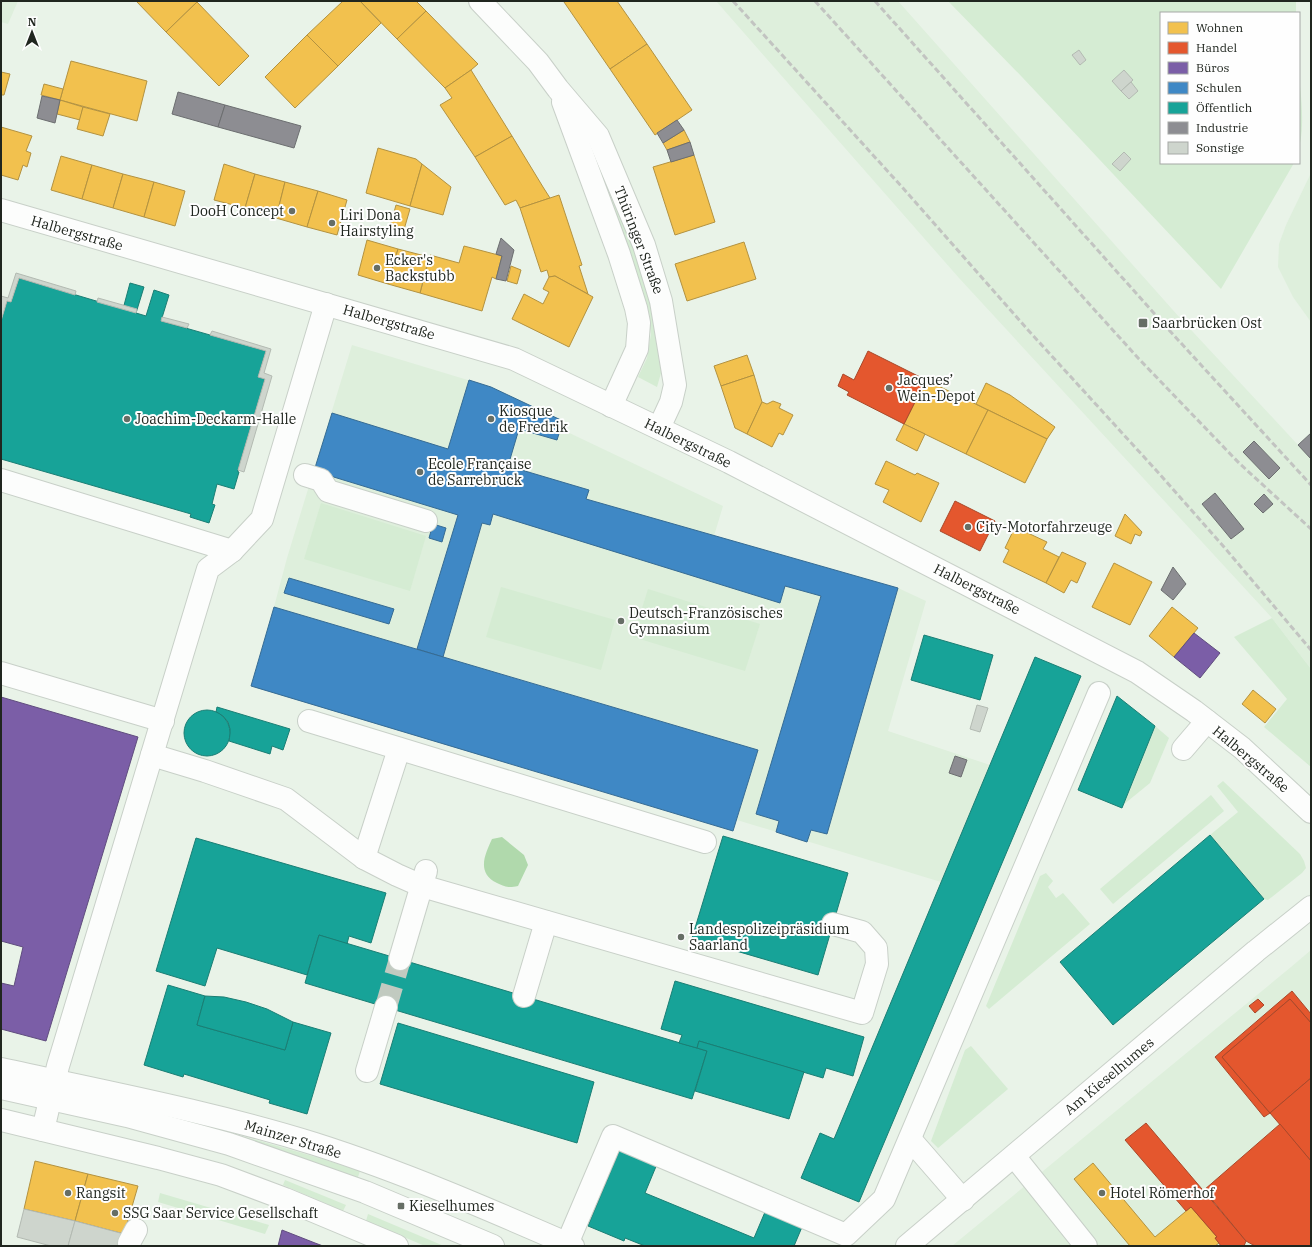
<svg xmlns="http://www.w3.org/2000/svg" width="1312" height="1247" font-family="'IBM Plex Serif',serif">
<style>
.built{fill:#deefdc}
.green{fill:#d5ecd3}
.water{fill:#b0d9ac}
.homes{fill:#f2c14e;stroke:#b39240}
.shops{fill:#e4572e;stroke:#a9482a}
.offices{fill:#7b5ea7;stroke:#604d7e}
.schools{fill:#3f88c5;stroke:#366b93}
.public{fill:#17a398;stroke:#1a7e74}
.industry{fill:#8d8d92;stroke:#6c6e70}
.building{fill:#ced5cd;stroke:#b3bab2}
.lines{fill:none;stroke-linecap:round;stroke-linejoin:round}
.minor-tunnel{stroke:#c1cac0;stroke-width:22;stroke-dasharray:22 11;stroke-linecap:butt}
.minor-casing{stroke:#c8d0c8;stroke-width:24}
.major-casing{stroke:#c8d0c8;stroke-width:24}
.minor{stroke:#fcfdfc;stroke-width:22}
.major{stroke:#fcfdfc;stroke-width:22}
.rail{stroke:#c2c4c1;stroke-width:3;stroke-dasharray:6 3;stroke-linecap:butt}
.poi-dot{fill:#666e65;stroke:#fefefe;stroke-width:1.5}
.labels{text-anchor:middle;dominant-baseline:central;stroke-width:4;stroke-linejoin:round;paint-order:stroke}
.poi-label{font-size:14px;fill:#20261f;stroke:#fefefe;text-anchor:start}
.street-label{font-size:14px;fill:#20261f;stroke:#fefefe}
</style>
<rect width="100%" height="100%" fill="#e9f3e8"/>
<g class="built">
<polygon points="1,1 18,1 8,24 1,22"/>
<polygon points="716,1 898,1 1180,318 1311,459 1311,669 1272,618 959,278"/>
<polygon points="1311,173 1311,322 1293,297 1278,267 1279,244 1286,225"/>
<polygon points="352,345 491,387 563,421 561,429 723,506 714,536 898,588 926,601 888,731 990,765 941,882 737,820 758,750 274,607 287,558"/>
<polygon points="1311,950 1311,1246 952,1246 1291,967"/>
</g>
<g class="green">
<polygon points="948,1 1296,1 1296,13 1161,13 1161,163 1294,163 1221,289 1022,77"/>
<path d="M1299,75C1301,97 1305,126 1299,148Z"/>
<polygon points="589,137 635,248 653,304 661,356 661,373 657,387 638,377 647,358 651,334 647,305 628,250 584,139"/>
<polygon points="321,503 426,536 410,591 304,559"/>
<polygon points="501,587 615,620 601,670 486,637"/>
<polygon points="648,589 760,624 745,671 633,637"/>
<polygon points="1272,618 1311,669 1311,767 1264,727 1287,699 1234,637"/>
<polygon points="1155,726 1169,738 1150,783 1123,805"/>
<polygon points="1223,781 1300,854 1304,861 1306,868 1302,873 1268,900 1264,899 1210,835 1238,812 1217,786"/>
<polygon points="1211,795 1224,811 1113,904 1100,889"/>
<polygon points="1046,873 1053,881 1048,887 1056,898 1063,893 1090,924 989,1009 986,1006 1040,876"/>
<polygon points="971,1046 1008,1089 938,1148 931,1141 965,1050"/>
<polygon points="186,1120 316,1157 360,1171 357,1180 185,1124"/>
<polygon points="285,1180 346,1205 343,1211 283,1185"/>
<polygon points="160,1193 269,1225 265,1234 158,1202"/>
<polygon points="368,1214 444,1246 425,1246 366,1221"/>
</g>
<path class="water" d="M502,837L524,855L528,865L518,886C508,888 506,887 497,883C476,873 485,854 492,839Z"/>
<g class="homes">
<polygon points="136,1 196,1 197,2 166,32"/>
<polygon points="343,1 360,1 381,23 338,66 307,35"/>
<polygon points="360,1 416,1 426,11 397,39"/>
<polygon points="567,1 617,1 647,44 610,69 564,2"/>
<polygon points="197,2 249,56 219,86 166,32"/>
<polygon points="426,11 478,64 471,70 445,88 397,39"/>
<polygon points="307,35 338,66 295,108 265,77"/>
<polygon points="647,44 692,110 655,135 610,69"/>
<polygon points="71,61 147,81 137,121 60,100"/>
<polygon points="471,70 512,136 475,157 440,105 452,98 445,88"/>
<polygon points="1,72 10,74 4,95 1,95"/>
<polygon points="44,84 63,89 60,100 41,95"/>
<polygon points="60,100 83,107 80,120 57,114"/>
<polygon points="83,107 110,114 103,136 77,129"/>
<polygon points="1,127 32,136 26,151 31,153 27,167 23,165 18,180 1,175"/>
<polygon points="684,130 690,142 667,150 663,143"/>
<polygon points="512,136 543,187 550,198 520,208 516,200 505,205 475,157"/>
<polygon points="378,148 416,159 422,164 410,206 366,193"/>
<polygon points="694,155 715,222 675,235 653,167"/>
<polygon points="61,156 92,165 82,199 51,190"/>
<polygon points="224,164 255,174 245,208 214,200"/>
<polygon points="422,164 451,187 443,215 410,206"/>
<polygon points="92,165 123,174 113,208 82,199"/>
<polygon points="123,174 154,182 144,217 113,208"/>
<polygon points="255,174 285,182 276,218 245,208"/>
<polygon points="154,182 185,191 175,226 144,217"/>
<polygon points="285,182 318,191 307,227 276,218"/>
<polygon points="318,191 347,200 337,235 307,227"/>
<polygon points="559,195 582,265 579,266 588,294 555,276 549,277 547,270 541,272 520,208"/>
<polygon points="396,205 410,209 403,233 389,230"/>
<polygon points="367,240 398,249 388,284 358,275"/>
<polygon points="744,242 756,279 687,301 675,264"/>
<polygon points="464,246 502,256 496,279 492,277 482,311 420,293 430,255 459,263"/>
<polygon points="398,249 429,257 420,293 388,284"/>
<polygon points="511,266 521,270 517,284 507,281"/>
<polygon points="555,276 593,297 569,347 512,319 524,294 543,304 549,292 543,289 549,277"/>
<polygon points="747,355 754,375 721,386 714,366"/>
<polygon points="754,375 762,402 747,434 735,428 721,386"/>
<polygon points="926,380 988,410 966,454 904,424"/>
<polygon points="986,383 1010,395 1055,427 1047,439 976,404"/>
<polygon points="773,401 781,404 779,408 793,415 783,435 779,433 772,447 747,434 762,402 767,404"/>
<polygon points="988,410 1047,439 1025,483 966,454"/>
<polygon points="904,424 925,434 917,451 896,440"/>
<polygon points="886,461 915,475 917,473 939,483 921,522 883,502 889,490 875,484"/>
<polygon points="1125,514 1142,532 1140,536 1135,534 1131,544 1115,536"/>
<polygon points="1015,527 1047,542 1043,549 1059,557 1046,583 1003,562 1009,550 1005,548"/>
<polygon points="1062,552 1086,563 1077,583 1071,580 1064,593 1046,583"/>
<polygon points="1114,563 1152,582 1130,625 1092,607"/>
<polygon points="1172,607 1198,628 1174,657 1149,636"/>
<polygon points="1253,690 1276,709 1265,723 1242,704"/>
<polygon points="35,1161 88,1174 75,1221 24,1209"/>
<polygon points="1093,1163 1155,1237 1191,1207 1217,1237 1215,1238 1219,1243 1215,1246 1130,1246 1074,1179"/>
<polygon points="88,1174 138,1186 124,1234 75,1221"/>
</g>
<g class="shops">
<polygon points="868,351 926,380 904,424 847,395 849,392 838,386 843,374 854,380"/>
<polygon points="955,501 995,521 980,551 940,531"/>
<polygon points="1292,991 1311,1014 1311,1023 1290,999 1222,1057 1270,1113 1264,1117 1215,1057"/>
<polygon points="1258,999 1264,1005 1255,1013 1249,1006"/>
<polygon points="1290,999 1311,1023 1311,1078 1270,1113 1222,1057"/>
<polygon points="1311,1078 1311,1161 1270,1113"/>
<polygon points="1146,1123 1246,1241 1244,1246 1221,1246 1215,1238 1217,1237 1191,1207 1186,1211 1125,1140"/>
<polygon points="1280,1124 1311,1161 1311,1246 1255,1246 1246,1241 1204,1190"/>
</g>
<g class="offices">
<polygon points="1194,633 1220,653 1200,678 1174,657"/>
<polygon points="1,697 138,737 46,1041 1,1029 1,983 14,986 23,947 1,941"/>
<polygon points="282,1230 315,1243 323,1246 278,1246"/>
</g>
<g class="schools">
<polygon points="469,380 491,387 563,421 557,440 519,429 508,466 589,490 586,499 898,588 827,834 811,830 807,842 776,832 779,821 756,814 821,596 785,586 780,603 493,514 490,525 482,523 443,657 417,649 458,515 314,471 332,413 448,449"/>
<polygon points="433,524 446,528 442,542 429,538"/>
<polygon points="289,578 394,609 389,624 284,593"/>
<polygon points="274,607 758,750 733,831 251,686"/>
</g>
<g class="public">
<polygon points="19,278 123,309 130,283 144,287 136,313 146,316 154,290 169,295 161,321 266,351 258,377 265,379 238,470 238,472 239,472 234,489 217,484 212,504 215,505 209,523 190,517 191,514 1,459 1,321 7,301 11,302"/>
<polygon points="924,635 993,655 980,700 911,680"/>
<polygon points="1035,657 1081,676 859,1202 801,1178 820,1133 834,1139"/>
<polygon points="1117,696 1155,726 1122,808 1078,790"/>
<polygon points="217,707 290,729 283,750 272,746 270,754 229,741 230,729 228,722 223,716 216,712"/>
<circle cx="207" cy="733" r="23"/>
<polygon points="1210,835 1264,899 1113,1025 1060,962"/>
<polygon points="723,836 848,873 818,975 692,938"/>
<polygon points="196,838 386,893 371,943 349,936 347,944 319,935 307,975 217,948 205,986 156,971"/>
<polygon points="319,935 707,1051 692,1099 305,983"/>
<polygon points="675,981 864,1037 853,1076 826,1068 823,1078 699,1041 697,1048 679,1043 682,1035 661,1029"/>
<polygon points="168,985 205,996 197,1025 285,1050 293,1022 331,1033 307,1114 269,1103 270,1100 184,1074 183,1077 144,1065"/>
<polygon points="205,996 224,997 246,1002 267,1009 293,1022 285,1050 197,1025"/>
<polygon points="398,1023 594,1082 577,1143 380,1084"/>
<polygon points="699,1041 804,1072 789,1119 695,1091 707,1051 697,1048"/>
<polygon points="620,1149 657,1164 645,1193 754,1238 765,1212 802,1227 794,1246 645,1246 625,1238 624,1241 588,1226"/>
</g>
<g class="industry">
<polygon points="178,92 225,105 218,127 172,114"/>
<polygon points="42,96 60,100 55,123 37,118"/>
<polygon points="225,105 301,126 294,148 218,127"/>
<polygon points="677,120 684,130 663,143 657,133"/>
<polygon points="690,142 694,155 671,162 667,150"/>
<polygon points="501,238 514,250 506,281 496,279 502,256 496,254"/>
<polygon points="1311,433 1311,459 1298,445"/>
<polygon points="1254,441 1280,468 1269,479 1243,452"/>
<polygon points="1215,493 1244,529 1231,539 1202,504"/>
<polygon points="1264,494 1273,504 1263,513 1254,504"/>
<polygon points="1173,567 1186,584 1173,600 1161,590"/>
<polygon points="955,756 967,760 961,777 949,773"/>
</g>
<g class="building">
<polygon points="1079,50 1086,60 1080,65 1072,55"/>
<polygon points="1124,70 1133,80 1121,91 1112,81"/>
<polygon points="1131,82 1138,91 1129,99 1121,91"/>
<polygon points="1124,152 1131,159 1120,171 1112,164"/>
<polygon points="16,273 76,291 75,295 19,278 11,302 7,301 1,321 1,296 8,298"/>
<polygon points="98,298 137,309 136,313 97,302"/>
<polygon points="162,317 189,324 187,328 161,321"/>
<polygon points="212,331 271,349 264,373 272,376 244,472 238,470 265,379 258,377 266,351 210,335"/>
<polygon points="977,705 988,708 980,732 970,729"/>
<polygon points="24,1209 75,1221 68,1246 51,1246 17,1237"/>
<polygon points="75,1221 124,1234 121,1246 68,1246"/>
</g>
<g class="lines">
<polyline class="minor-tunnel" points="386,1007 400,959"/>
<defs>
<g id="minor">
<polyline points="480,1 538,62 558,89 598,136 644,245 661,301 675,385 671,402 659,428"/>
<polyline points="563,102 619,254 636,308 639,323 637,349 611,406"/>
<polyline points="1,210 514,359 729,462 1137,672 1194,711 1242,748 1311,812"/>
<polyline points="305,475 321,480 328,491 426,521"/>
<polyline points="1,480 232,551"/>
<polyline points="1,673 163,721"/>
<polyline points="309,721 705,842"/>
<polyline points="1183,749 1207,721"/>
<polyline points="152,755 205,771 286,799 364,858 397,875 422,886 862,1013 877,964 876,948 862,932 833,924"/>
<polyline points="364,858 399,749"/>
<polyline points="400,959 426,871"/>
<polyline points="524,996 546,922"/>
<polyline points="367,1071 386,1007"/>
<polyline points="1,1088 127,1116 229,1144 365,1192 493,1246"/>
<polyline points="43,1130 58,1066 208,569 232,551 262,519 326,304"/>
<polyline points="910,1139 963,1200"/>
<polyline points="1014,1156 1086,1246"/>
<polyline points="129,1243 136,1230"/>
<polyline points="567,1244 613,1136 846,1235 884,1199 1099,693"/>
<polyline points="907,1246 1256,951 1311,907"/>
</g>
<g id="major">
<path d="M1,1069C106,1092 212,1112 315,1144C403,1172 488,1209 573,1246"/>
<polyline points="1,1120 158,1158 221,1175 285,1199 397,1246"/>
</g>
</defs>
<use href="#minor" class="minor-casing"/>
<use href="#major" class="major-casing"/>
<use href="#minor" class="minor"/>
<use href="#major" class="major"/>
<g class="rail">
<polyline points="733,1 902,187 1028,330 1155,469 1224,547 1311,650"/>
<polyline points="815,1 1139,359 1239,463 1311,529"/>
<polyline points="875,1 1169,330 1311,485"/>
</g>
</g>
<g class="poi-dot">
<circle cx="292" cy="211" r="4"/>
<circle cx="332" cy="223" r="4"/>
<circle cx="377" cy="268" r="4"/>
<rect x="1138" y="318" width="10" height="10" rx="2"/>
<circle cx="889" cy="388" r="4"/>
<circle cx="127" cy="419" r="4"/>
<circle cx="491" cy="419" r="4"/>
<circle cx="420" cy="472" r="4"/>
<circle cx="968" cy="527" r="4"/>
<circle cx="621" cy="621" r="4"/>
<circle cx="681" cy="937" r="4"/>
<circle cx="68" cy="1193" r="4"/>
<circle cx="1102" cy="1193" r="4"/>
<rect x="397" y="1202" width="8" height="8" rx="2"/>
<circle cx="115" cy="1213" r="4"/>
</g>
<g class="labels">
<g class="poi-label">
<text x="284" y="211" text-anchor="end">DooH Concept</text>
<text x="340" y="215">Liri Dona<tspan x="340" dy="16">Hairstyling</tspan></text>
<text x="385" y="260">Ecker's<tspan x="385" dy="16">Backstubb</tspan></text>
<text x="1152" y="323">Saarbrücken Ost</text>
<text x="897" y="380">Jacques’<tspan x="897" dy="16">Wein-Depot</tspan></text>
<text x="499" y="411">Kiosque<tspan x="499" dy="16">de Fredrik</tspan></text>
<text x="135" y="419">Joachim-Deckarm-Halle</text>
<text x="428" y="464">Ecole Française<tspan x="428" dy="16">de Sarrebruck</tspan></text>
<text x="976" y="527">City-Motorfahrzeuge</text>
<text x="629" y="613">Deutsch-Französisches<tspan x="629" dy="16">Gymnasium</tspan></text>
<text x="689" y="929">Landespolizeipräsidium<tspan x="689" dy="16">Saarland</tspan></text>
<text x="76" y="1193">Rangsit</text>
<text x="1110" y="1193">Hotel Römerhof</text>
<text x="409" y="1206">Kieselhumes</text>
<text x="123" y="1213">SSG Saar Service Gesellschaft</text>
</g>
<g class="street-label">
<text transform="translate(77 233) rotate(16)">Halbergstraße</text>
<text transform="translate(639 240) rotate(69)">Thüringer Straße</text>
<text transform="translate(389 322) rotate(16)">Halbergstraße</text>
<text transform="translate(688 443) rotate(26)">Halbergstraße</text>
<text transform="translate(977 589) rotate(27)">Halbergstraße</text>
<text transform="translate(1251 759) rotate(40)">Halbergstraße</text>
<text transform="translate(1109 1076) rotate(-40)">Am Kieselhumes</text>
<text transform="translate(293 1139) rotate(17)">Mainzer Straße</text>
</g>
</g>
<rect width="1312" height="1247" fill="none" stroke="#20261f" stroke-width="4"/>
<rect x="1160" y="12" width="140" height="152" fill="#fefefe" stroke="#a5a8a5"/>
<rect x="1168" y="22" width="20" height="12" fill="#f2c14e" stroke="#a5a8a5"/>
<text x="1196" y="32" font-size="12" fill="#20261f">Wohnen</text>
<rect x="1168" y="42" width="20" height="12" fill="#e4572e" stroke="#a5a8a5"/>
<text x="1196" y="52" font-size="12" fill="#20261f">Handel</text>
<rect x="1168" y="62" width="20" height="12" fill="#7b5ea7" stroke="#a5a8a5"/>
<text x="1196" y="72" font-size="12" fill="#20261f">Büros</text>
<rect x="1168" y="82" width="20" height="12" fill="#3f88c5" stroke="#a5a8a5"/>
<text x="1196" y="92" font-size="12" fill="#20261f">Schulen</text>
<rect x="1168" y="102" width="20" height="12" fill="#17a398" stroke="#a5a8a5"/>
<text x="1196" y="112" font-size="12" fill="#20261f">Öffentlich</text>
<rect x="1168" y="122" width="20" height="12" fill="#8d8d92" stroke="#a5a8a5"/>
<text x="1196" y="132" font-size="12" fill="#20261f">Industrie</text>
<rect x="1168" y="142" width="20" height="12" fill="#ced5cd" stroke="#a5a8a5"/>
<text x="1196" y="152" font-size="12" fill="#20261f">Sonstige</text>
<g transform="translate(32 32)" stroke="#fefefe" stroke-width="3" paint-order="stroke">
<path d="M0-3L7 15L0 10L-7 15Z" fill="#20261f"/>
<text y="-6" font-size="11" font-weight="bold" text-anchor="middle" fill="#20261f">N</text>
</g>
</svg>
